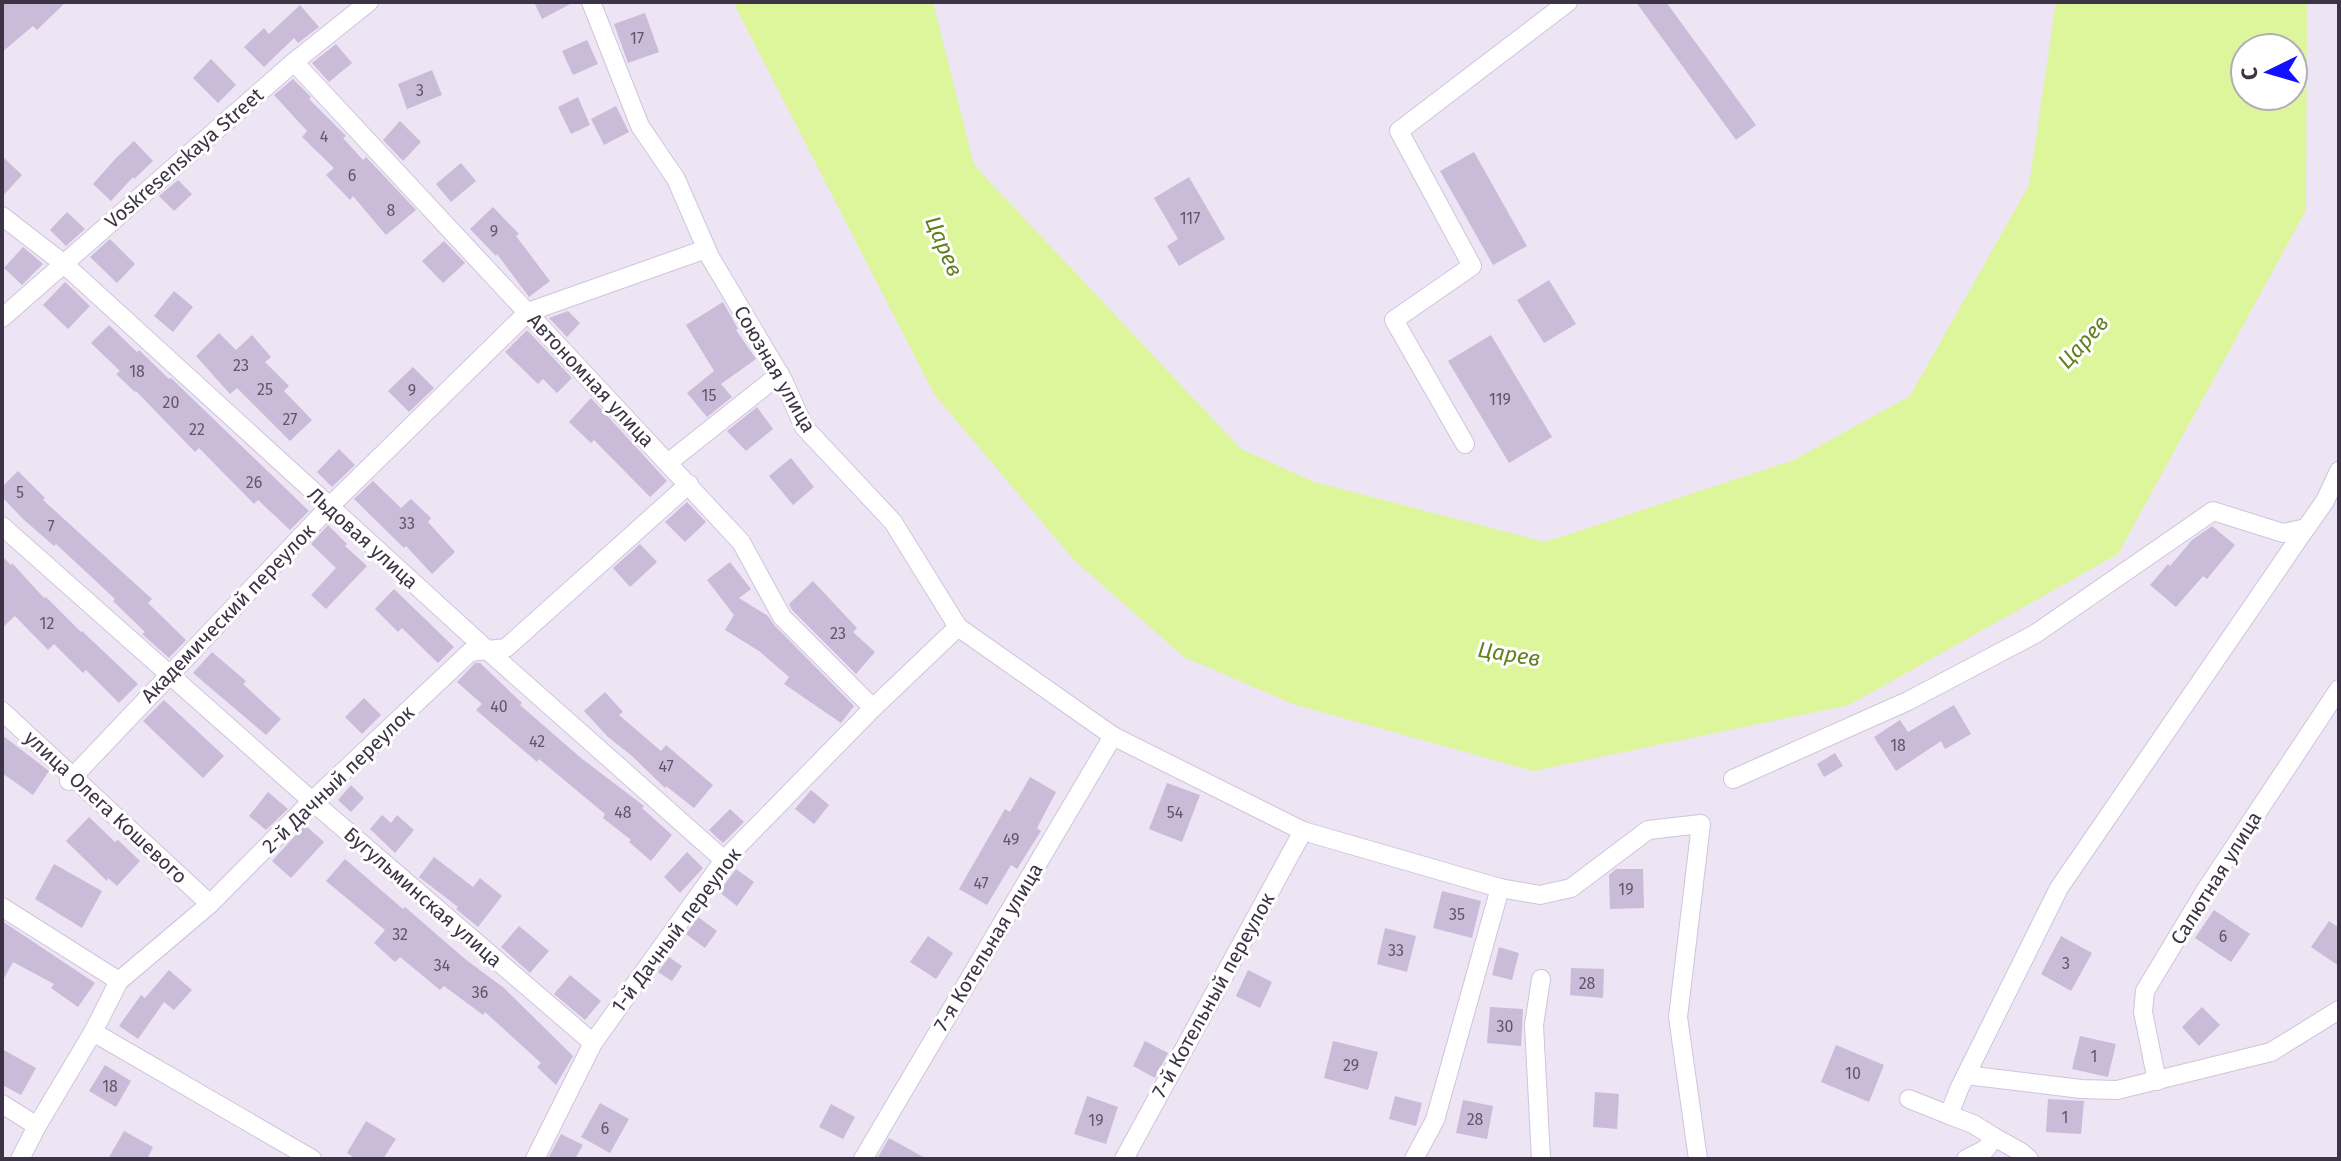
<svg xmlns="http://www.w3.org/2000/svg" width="2341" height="1161" font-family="'Fira Sans',sans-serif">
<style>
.water{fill:#def69b;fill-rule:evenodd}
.building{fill:#cabcd9}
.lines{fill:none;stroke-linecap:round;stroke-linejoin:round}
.minor-casing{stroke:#d1c3de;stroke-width:20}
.minor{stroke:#fff;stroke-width:18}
.labels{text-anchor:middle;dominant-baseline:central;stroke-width:6;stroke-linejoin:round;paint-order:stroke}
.number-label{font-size:16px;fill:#60566b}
.street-label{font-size:20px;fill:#3c3446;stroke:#fff}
.water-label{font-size:22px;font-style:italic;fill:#64801d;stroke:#fff}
</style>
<rect width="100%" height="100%" fill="#ede4f4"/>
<path class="water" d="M733,2H933L974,165L1241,449L1314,482L1545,542L1794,460L1910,396L2029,185L2056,2H2307L2306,210L2118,554L1849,705L1533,771L1293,704L1184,657L1073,559L934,394ZM2245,48H2293V96H2245Z"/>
<g class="building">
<polygon points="2,2 66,2 37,30 33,26 2,52"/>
<polygon points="534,2 574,2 542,19"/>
<polygon points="1636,2 1666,2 1756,125 1736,140"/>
<polygon points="300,5 319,27 298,43 294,38 264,67 244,47 264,28 269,34"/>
<polygon points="645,13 659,52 628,63 614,24"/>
<polygon points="587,40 598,64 573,75 562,51"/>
<polygon points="336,44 352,63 329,82 312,63"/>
<polygon points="211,59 236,85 218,103 193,78"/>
<polygon points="432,70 442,95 407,109 398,84"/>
<polygon points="293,79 311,97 309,99 346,136 343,138 363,160 366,157 416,210 386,235 353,196 350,200 326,175 334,168 302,137 307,131 274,95"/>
<polygon points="578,97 590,125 571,134 558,107"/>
<polygon points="616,106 629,132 604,145 591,119"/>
<polygon points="400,121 421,142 403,161 383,140"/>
<polygon points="134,141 153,161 134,179 133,177 111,201 93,184 116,158"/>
<polygon points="1474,152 1527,246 1493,265 1440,171"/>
<polygon points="2,156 22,175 2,197"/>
<polygon points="461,163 476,181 451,202 436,184"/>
<polygon points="1189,177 1225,239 1179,266 1167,246 1178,239 1154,198"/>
<polygon points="178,180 192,194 174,211 159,196"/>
<polygon points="493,207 519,234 516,236 550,281 529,297 497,254 496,256 470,229"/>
<polygon points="67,212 85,229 66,246 50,230"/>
<polygon points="110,239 135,264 117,283 90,257"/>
<polygon points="444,241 465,263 443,283 422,261"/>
<polygon points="23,247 43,264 22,285 4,268"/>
<polygon points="1549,280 1576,324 1544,343 1517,300"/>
<polygon points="65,282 90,306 68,329 43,305"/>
<polygon points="174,291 193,307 173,332 154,316"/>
<polygon points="723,302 738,329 736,330 756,359 721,384 732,397 707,417 687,393 714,371 686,325"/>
<polygon points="568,311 580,323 567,337 549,318"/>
<polygon points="109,325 137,352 139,350 169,379 171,378 309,511 290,530 258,500 254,504 199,448 195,452 136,391 135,392 116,374 120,371 91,343"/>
<polygon points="527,330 572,378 557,393 543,379 538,384 505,352"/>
<polygon points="219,333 236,350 252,335 271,357 265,362 289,386 284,391 312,420 290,441 237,388 230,394 196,356"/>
<polygon points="1491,335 1552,437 1509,463 1448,361"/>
<polygon points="413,367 434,388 409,412 388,391"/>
<polygon points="591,398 667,481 650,497 594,440 591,443 569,422"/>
<polygon points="757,407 773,429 746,451 727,431"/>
<polygon points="339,449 355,465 332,487 317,472"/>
<polygon points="791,458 814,487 793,505 769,476"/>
<polygon points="18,471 45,498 43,500 152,599 148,603 186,640 169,658 142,634 145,632 113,601 115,599 56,544 54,546 23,519 2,497 2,487"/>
<polygon points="373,481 401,508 411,499 431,518 428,522 455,552 432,574 406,546 404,548 354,499"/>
<polygon points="687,502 706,522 685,542 665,522"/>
<polygon points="328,525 347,544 345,546 367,566 326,609 311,595 336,568 311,544"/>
<polygon points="2212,526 2235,545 2207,579 2203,576 2176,607 2150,585 2168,564 2170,566 2192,540"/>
<polygon points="640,544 657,562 630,587 613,568"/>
<polygon points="2,556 11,565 12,563 44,598 46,597 81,632 82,631 138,684 119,703 86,670 83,673 54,644 48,650 15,616 2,628"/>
<polygon points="730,562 751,589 739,598 768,616 774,625 854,706 841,723 784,684 789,677 759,651 725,630 734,615 707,580"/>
<polygon points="813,581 857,628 853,632 875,652 856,674 792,610 789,604"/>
<polygon points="394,589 454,647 438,663 402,628 398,632 375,609"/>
<polygon points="212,652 246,681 243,684 281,719 266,735 193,673"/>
<polygon points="475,663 480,663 522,703 520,705 581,758 644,806 642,808 672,835 651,861 629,842 631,840 603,818 605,814 539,759 537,762 476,710 482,704 457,682"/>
<polygon points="605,692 623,712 619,715 661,751 666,745 713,785 694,808 666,786 665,788 632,756 608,737 584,711"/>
<polygon points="364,698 381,715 362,734 345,717"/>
<polygon points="164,700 224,756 203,778 143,721"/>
<polygon points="1954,705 1971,734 1945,749 1941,741 1896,771 1874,737 1900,720 1908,732"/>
<polygon points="2,735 49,771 33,795 2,773"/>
<polygon points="1835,753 1843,766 1824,777 1817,764"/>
<polygon points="1030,777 1056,792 1037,828 1041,831 1017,869 1011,865 987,905 959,889 1005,809 1010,812"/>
<polygon points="1167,783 1200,795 1182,842 1149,829"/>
<polygon points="351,785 364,798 351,812 338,800"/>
<polygon points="811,790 829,805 814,824 795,809"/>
<polygon points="268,792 288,809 266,830 249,816"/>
<polygon points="730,809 744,822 723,843 709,830"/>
<polygon points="382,815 391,823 397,815 414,830 395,853 370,829"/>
<polygon points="89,817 115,842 118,840 140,861 117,886 108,878 107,881 66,841"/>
<polygon points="305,825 324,842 291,878 272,861"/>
<polygon points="687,852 703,868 680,893 664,877"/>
<polygon points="434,857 473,887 480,878 502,896 478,927 456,909 458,907 419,877"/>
<polygon points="345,859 403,909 405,907 465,959 504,988 573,1056 556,1085 537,1067 541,1063 485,1012 483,1015 444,986 440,990 400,957 395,962 374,943 385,930 326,881"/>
<polygon points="54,864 102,891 82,928 35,899"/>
<polygon points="736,869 754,882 737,906 719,892"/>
<polygon points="1616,869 1643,869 1644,908 1610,909 1609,875"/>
<polygon points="1442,891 1481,901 1472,938 1433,928"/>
<polygon points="2214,910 2250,934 2231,962 2195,938"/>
<polygon points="698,917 717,931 705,948 686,934"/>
<polygon points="2,921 95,983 78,1007 51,988 54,984 13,962 2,982"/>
<polygon points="2329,921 2339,928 2339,966 2311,947"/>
<polygon points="519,926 549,951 530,973 501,947"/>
<polygon points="1385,928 1416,936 1407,972 1377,964"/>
<polygon points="928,936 953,953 936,979 910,962"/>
<polygon points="2061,936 2092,953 2071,991 2041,974"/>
<polygon points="1499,947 1519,953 1512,980 1492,975"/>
<polygon points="669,957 682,966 672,981 658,972"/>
<polygon points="1571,968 1604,969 1603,998 1570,995"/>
<polygon points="169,970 192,990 174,1010 164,1002 138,1039 119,1026 141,995 145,998"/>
<polygon points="1248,970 1272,982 1260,1008 1236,996"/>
<polygon points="570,975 601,1001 585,1020 554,994"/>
<polygon points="1490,1007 1523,1009 1521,1046 1487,1043"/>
<polygon points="2202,1007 2220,1025 2199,1046 2182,1027"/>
<polygon points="2080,1036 2116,1044 2108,1077 2072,1069"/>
<polygon points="1145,1041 1168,1053 1155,1078 1133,1066"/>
<polygon points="1333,1041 1378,1052 1368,1090 1324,1078"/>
<polygon points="1836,1045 1884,1065 1869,1102 1821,1082"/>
<polygon points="2,1049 36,1068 21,1095 2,1085"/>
<polygon points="105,1065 131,1081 116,1107 89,1091"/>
<polygon points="1595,1092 1619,1094 1617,1129 1593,1127"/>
<polygon points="1087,1096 1118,1107 1106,1144 1074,1134"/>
<polygon points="1395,1096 1422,1103 1416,1126 1389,1119"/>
<polygon points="2048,1099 2084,1101 2081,1134 2046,1132"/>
<polygon points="1463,1100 1493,1106 1487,1139 1456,1133"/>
<polygon points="600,1103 629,1119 610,1153 581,1137"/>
<polygon points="831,1104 855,1117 843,1139 819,1127"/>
<polygon points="366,1121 396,1139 383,1159 356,1159 347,1153"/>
<polygon points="124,1131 153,1147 147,1159 108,1159"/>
<polygon points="561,1134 583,1145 575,1159 548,1159"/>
<polygon points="889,1138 927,1159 877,1159"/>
</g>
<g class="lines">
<defs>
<g id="minor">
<polyline points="591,2 640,126 676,179 710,257 783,380 804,427 893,522 958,627 1113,736 1303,831 1500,888 1540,895 1571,888 1648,830 1701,824 1678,1017 1698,1159"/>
<polyline points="294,62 741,542 782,617 873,708"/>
<polyline points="2,216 64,264 486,649 724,860"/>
<polyline points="2,318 294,62 369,2"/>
<polyline points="1465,444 1394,320 1472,266 1399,131 1568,2"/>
<polyline points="669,462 780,374"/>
<polyline points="2,526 312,801 593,1043"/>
<polyline points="2,711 210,904"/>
<polyline points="1733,779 1908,701 2035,634 2213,511 2283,533 2306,528 2325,501 2339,471"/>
<polyline points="69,781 329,507 528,312 706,249"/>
<polyline points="2,907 119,981"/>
<polyline points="93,1032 312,1159"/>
<polyline points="1966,1075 2081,1089 2117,1090 2271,1052 2339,1010"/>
<polyline points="2157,1081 2143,1012 2145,991 2207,888 2339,689"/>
<polyline points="1909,1099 1949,1115"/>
<polyline points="2,1104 37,1126"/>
<polyline points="1994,1137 1973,1124 1949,1115 1959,1089 2059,888 2306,528"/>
<polyline points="20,1159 37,1126 93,1032 119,981 210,904 312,801 470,652 506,648 689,484"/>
<polyline points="535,1159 593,1043 724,860 873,708 958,627"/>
<polyline points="863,1159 1113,736"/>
<polyline points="1124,1159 1303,831"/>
<polyline points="1414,1159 1435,1120 1500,888"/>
<polyline points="1541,1159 1534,1025 1541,979"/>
<polyline points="1966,1159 1986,1149 1994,1137 2021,1152 2029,1159"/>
</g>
</defs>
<use href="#minor" class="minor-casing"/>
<use href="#minor" class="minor"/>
</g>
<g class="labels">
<g class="number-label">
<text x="637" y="38">17</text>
<text x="420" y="90">3</text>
<text x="324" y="136">4</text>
<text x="352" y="175">6</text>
<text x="391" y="210">8</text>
<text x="1190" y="218">117</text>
<text x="494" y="231">9</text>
<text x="241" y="365">23</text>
<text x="137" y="371">18</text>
<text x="265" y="389">25</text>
<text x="412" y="390">9</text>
<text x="709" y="395">15</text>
<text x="1500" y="399">119</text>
<text x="171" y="402">20</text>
<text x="290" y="419">27</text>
<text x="197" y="429">22</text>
<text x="254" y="482">26</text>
<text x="20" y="492">5</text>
<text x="407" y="523">33</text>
<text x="51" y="526">7</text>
<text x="47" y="623">12</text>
<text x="838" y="633">23</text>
<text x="499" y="706">40</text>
<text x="537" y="741">42</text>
<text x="1898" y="745">18</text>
<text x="666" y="766">47</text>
<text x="623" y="812">48</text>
<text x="1175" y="812">54</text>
<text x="1011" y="839">49</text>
<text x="981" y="883">47</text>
<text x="1626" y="889">19</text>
<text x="1457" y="914">35</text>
<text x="400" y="934">32</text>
<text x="2223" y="936">6</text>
<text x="1396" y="950">33</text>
<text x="2066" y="963">3</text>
<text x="442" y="965">34</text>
<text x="1587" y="983">28</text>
<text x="480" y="992">36</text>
<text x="1505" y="1026">30</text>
<text x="2094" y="1056">1</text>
<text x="1351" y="1065">29</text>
<text x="1853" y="1073">10</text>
<text x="110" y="1086">18</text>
<text x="2065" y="1117">1</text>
<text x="1475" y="1119">28</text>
<text x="1096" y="1120">19</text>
<text x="605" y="1128">6</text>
</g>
<g class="street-label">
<text transform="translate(184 158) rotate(-41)">Voskresenskaya Street</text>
<text transform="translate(775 369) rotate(60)">Союзная улица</text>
<text transform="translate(591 380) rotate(47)">Автономная улица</text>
<text transform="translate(363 538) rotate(42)">Льдовая улица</text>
<text transform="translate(228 613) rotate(-46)">Академический переулок</text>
<text transform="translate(338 779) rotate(-44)">2-й Дачный переулок</text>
<text transform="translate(106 807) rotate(43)">улица Олега Кошевого</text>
<text transform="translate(2216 878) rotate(-58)">Салютная улица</text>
<text transform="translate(423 897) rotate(41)">Бугульминская улица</text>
<text transform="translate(676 930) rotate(-53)">1-й Дачный переулок</text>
<text transform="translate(988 947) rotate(-59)">7-я Котельная улица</text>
<text transform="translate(1213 995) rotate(-61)">7-й Котельный переулок</text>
</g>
<g class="water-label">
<text transform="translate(944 246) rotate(67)">Царев</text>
<text transform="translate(2083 342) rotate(-48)">Царев</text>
<text transform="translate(1509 654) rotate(9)">Царев</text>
</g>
</g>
<rect width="2341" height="1161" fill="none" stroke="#3c3446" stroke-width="8"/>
<g transform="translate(2269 72) rotate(265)"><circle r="38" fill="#ffffff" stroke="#b1aeb5" stroke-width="2"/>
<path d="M0-6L14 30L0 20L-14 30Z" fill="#1310ff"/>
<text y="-12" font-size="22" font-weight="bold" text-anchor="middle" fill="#3c3446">С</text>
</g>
</svg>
